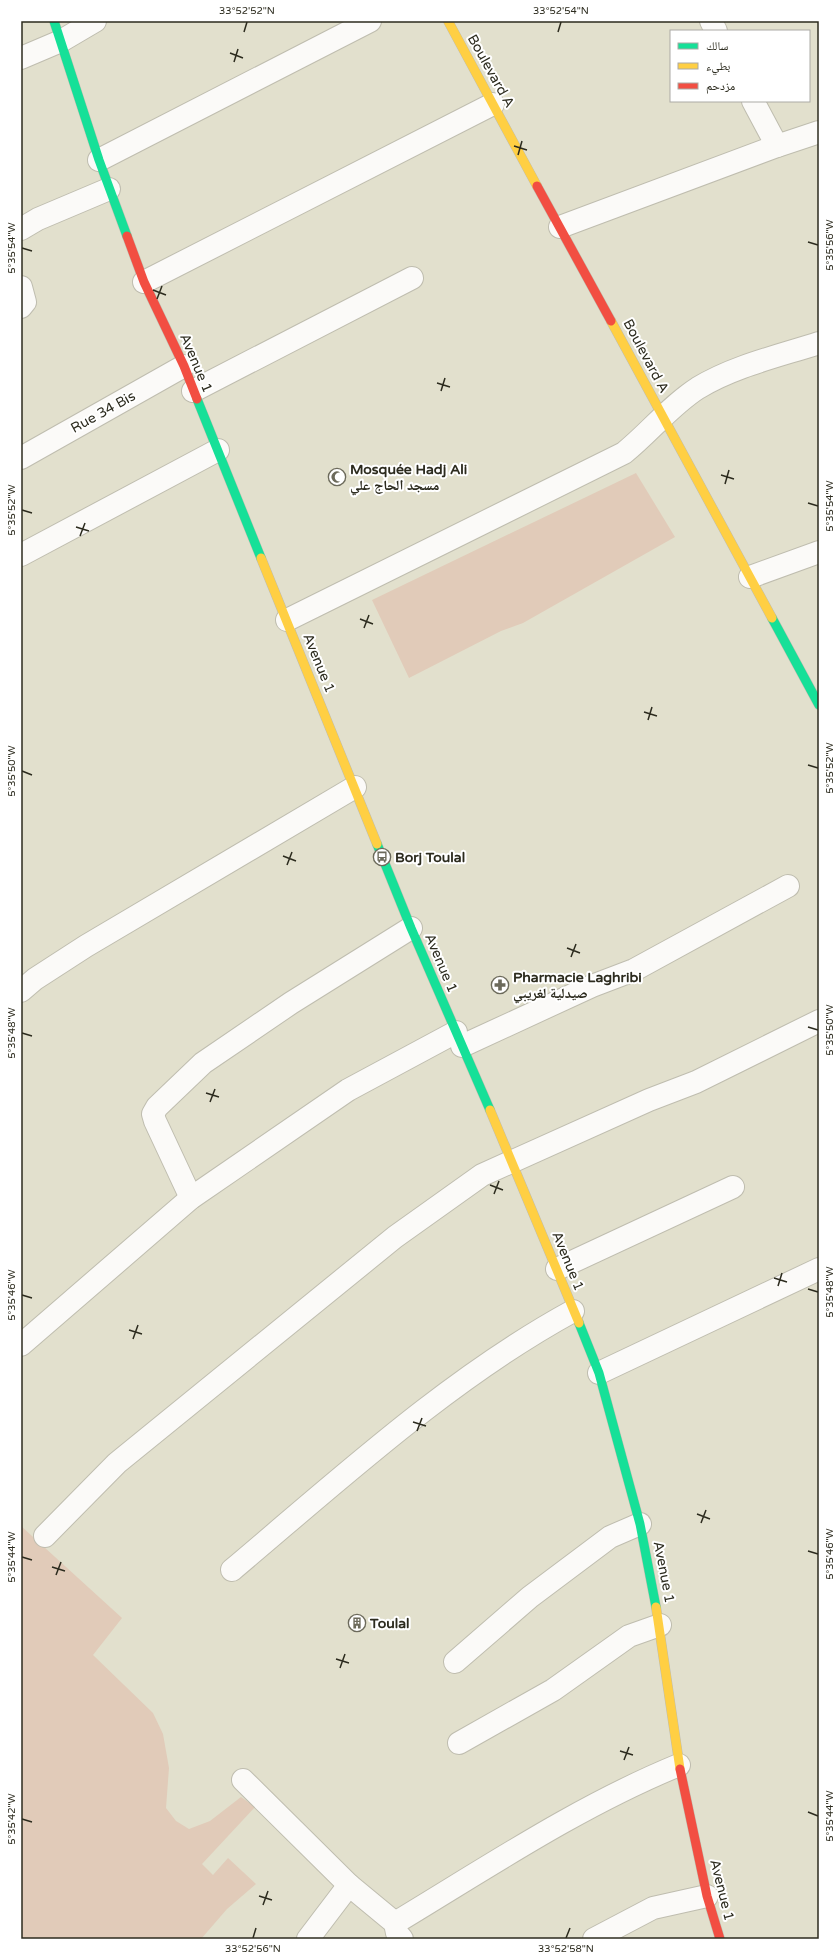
<svg xmlns="http://www.w3.org/2000/svg" width="840" height="1960" font-family="'Varela Round','Noto Naskh Arabic',sans-serif">
<style>
.green{fill:#e1cbb9}
.lines{fill:none;stroke-linecap:round;stroke-linejoin:round}
.street-casing{stroke:#bfbdaf;stroke-width:24}
.fast-casing{stroke:#bfbdaf;stroke-width:10}
.slow-casing{stroke:#bfbdaf;stroke-width:10}
.jam-casing{stroke:#bfbdaf;stroke-width:10}
.street{stroke:#fbfaf8;stroke-width:22}
.fast{stroke:#16e098;stroke-width:9}
.slow{stroke:#ffcf43;stroke-width:9}
.jam{stroke:#f24e42;stroke-width:9}
.ticks{fill:none;stroke:#2c2b1e;stroke-width:1.5}
.labels{text-anchor:middle;dominant-baseline:central;stroke-width:4;stroke-linejoin:round;paint-order:stroke}
.street-label{font-size:14px;fill:#2c2b1e;stroke:#fff}
.poi-label{font-size:14px;font-weight:bold;fill:#2c2b1e;stroke:#fff;text-anchor:start}
.neatline{fill:none;stroke:#2c2b1e;stroke-width:1.5}
.ticks-label{font-size:10px;text-anchor:middle;fill:#2c2b1e}
</style>
<rect width="100%" height="100%" fill="#e2e0cd"/>
<g class="green">
<polygon points="636,473 675,537 523,623 501,631 409,678 372,600"/>
<polygon points="21,1526 122,1618 93,1655 153,1713 163,1734 169,1768 166,1808 176,1821 189,1829 210,1821 241,1797 255,1807 202,1864 213,1875 228,1858 256,1884 227,1909 201,1939 21,1939"/>
</g>
<g class="lines">
<defs>
<g id="street">
<polyline points="711,21 716,31"/>
<polyline points="21,58 61,41 95,21"/>
<polyline points="753,101 777,146"/>
<polyline points="99,160 370,21"/>
<polyline points="560,227 777,146 819,132"/>
<polyline points="21,229 38,219 109,189"/>
<polyline points="144,282 493,104"/>
<polyline points="21,287 25,302 21,307"/>
<polyline points="193,391 412,278"/>
<polyline points="21,458 184,366"/>
<polyline points="21,555 218,450"/>
<polyline points="750,577 819,552"/>
<path d="M287,620L624,453C650,432 670,406 698,388C734,366 779,356 819,343"/>
<polyline points="21,991 35,979 86,946 355,787"/>
<polyline points="462,1046 592,986 634,970 788,886"/>
<polyline points="191,1198 155,1121 153,1114 157,1107 203,1063 291,1003 411,928"/>
<polyline points="557,1269 733,1187"/>
<polyline points="21,1345 191,1198 348,1090 456,1032"/>
<polyline points="599,1373 819,1269"/>
<polyline points="45,1536 117,1463 395,1237 482,1175 649,1100 696,1082 819,1021"/>
<path d="M232,1570C339,1480 450,1378 573,1311"/>
<polyline points="455,1662 530,1597 610,1537 640,1524"/>
<polyline points="459,1743 553,1690 629,1636 660,1625"/>
<polyline points="243,1780 349,1885 395,1923 397,1933 402,1939"/>
<path d="M395,1923C488,1867 579,1806 679,1765"/>
<polyline points="308,1939 349,1885"/>
<polyline points="594,1939 653,1908 707,1896"/>
</g>
<g id="fast">
<polyline points="54,21 99,160 127,236"/>
<polyline points="197,399 261,558"/>
<polyline points="772,618 819,705"/>
<polyline points="377,844 411,928 490,1110"/>
<polyline points="579,1323 599,1373 640,1524 656,1607"/>
</g>
<g id="slow">
<polyline points="448,21 537,186"/>
<polyline points="611,321 772,618"/>
<polyline points="261,558 377,844"/>
<polyline points="490,1110 579,1323"/>
<polyline points="656,1607 680,1769"/>
</g>
<g id="jam">
<polyline points="537,186 611,321"/>
<polyline points="127,236 144,282 184,366 197,399"/>
<polyline points="680,1769 707,1896 720,1939"/>
</g>
</defs>
<use href="#street" class="street-casing"/>
<use href="#fast" class="fast-casing"/>
<use href="#slow" class="slow-casing"/>
<use href="#jam" class="jam-casing"/>
<use href="#street" class="street"/>
<use href="#fast" class="fast"/>
<use href="#slow" class="slow"/>
<use href="#jam" class="jam"/>
</g>
<path class="ticks" d="M244,32L247,22M558,32L561,22M230,53L243,58M234,62L238,49M514,146L527,150M518,155L522,141M808,242L818,245M22,248L32,251M153,290L166,295M157,299L162,286M437,383L450,387M441,391L445,378M721,475L734,479M725,484L729,470M808,503L818,506M22,510L32,513M76,527L89,531M80,536L85,523M360,619L373,624M364,628L369,615M644,712L657,716M648,720L652,707M808,765L818,768M22,771L32,775M283,856L296,861M287,865L292,852M567,948L580,953M571,957L576,944M808,1027L818,1030M22,1033L32,1036M206,1093L219,1097M210,1102L215,1089M490,1185L503,1190M494,1194L499,1181M774,1278L787,1282M778,1286L782,1273M808,1289L818,1292M22,1295L32,1298M129,1330L142,1334M133,1339L138,1325M413,1422L426,1426M417,1431L422,1418M697,1514L710,1519M701,1523L706,1510M808,1551L818,1554M22,1557L32,1560M52,1567L65,1571M56,1575L61,1562M336,1659L349,1663M340,1668L345,1654M620,1751L633,1755M624,1760L629,1747M808,1812L818,1816M22,1819L32,1822M259,1896L272,1900M263,1905L268,1891M253,1938L256,1928M566,1938L570,1928"/>
<defs>
<symbol id="mosque-ring" viewBox="-11 -11 22 22"><circle r="9.5" fill="#fff" stroke="#6c6a5b" stroke-width="1.5"/><path d="M3.5-4.9A6 6 0 1 0 3.5 4.9A5 5 0 1 1 3.5-4.9Z" fill="#6c6a5b"/></symbol>
<symbol id="bus-ring" viewBox="-11 -11 22 22"><circle r="9.5" fill="#fff" stroke="#6c6a5b" stroke-width="1.5"/><path d="M-5-6H5V4H4V6H2V4H-2V6H-4V4H-5ZM-3.5-4V0h7V-4ZM-3.5 1.2v1.5H-2V1.2ZM2 1.2v1.5H3.5V1.2Z" fill="#6c6a5b"/></symbol>
<symbol id="pharmacy-ring" viewBox="-11 -11 22 22"><circle r="9.5" fill="#fff" stroke="#6c6a5b" stroke-width="1.5"/><path d="M-2-6h4v4h4v4h-4v4h-4v-4h-4v-4h4Z" fill="#6c6a5b"/></symbol>
<symbol id="building-ring" viewBox="-11 -11 22 22"><circle r="9.5" fill="#fff" stroke="#6c6a5b" stroke-width="1.5"/><path d="M-4-6H4V6H1V3H-1V6H-4ZM-2.5-4.3h1.7v1.8h-1.7ZM.8-4.3h1.7v1.8H.8ZM-2.5-1h1.7V.8h-1.7ZM.8-1h1.7V.8H.8Z" fill="#6c6a5b"/></symbol>
</defs>
<g fill-rule="evenodd">
<use href="#mosque-ring" x="327" y="467" width="20" height="20"/>
<use href="#bus-ring" x="372" y="847" width="20" height="20"/>
<use href="#pharmacy-ring" x="490" y="975" width="20" height="20"/>
<use href="#building-ring" x="347" y="1613" width="20" height="20"/>
</g>
<g class="labels">
<g class="street-label">
<text transform="translate(491 71) rotate(61)">Boulevard A</text>
<text transform="translate(646 356) rotate(62)">Boulevard A</text>
<text transform="translate(196 363) rotate(67)">Avenue 1</text>
<text transform="translate(103 412) rotate(-29)">Rue 34 Bis</text>
<text transform="translate(319 663) rotate(68)">Avenue 1</text>
<text transform="translate(441 963) rotate(67)">Avenue 1</text>
<text transform="translate(568 1261) rotate(68)">Avenue 1</text>
<text transform="translate(664 1572) rotate(79)">Avenue 1</text>
<text transform="translate(722 1890) rotate(76)">Avenue 1</text>
</g>
<g class="poi-label">
<text x="350" y="469">Mosquée Hadj Ali<tspan x="350" dy="16">مسجد الحاج علي</tspan></text>
<text x="395" y="857">Borj Toulal</text>
<text x="513" y="977">Pharmacie Laghribi<tspan x="513" dy="16">صيدلية لغريبي</tspan></text>
<text x="370" y="1623">Toulal</text>
</g>
</g>
<rect width="840" height="1960" fill="none" stroke="#ffffff" stroke-width="44"/>
<rect x="670" y="30" width="140" height="72" fill="#ffffff" stroke="#abaaa5"/>
<rect x="678" y="43" width="20" height="6" fill="#16e098" stroke="#abaaa5"/>
<text x="706" y="50" font-size="12" fill="#2c2b1e">سالك</text>
<rect x="678" y="63" width="20" height="6" fill="#ffcf43" stroke="#abaaa5"/>
<text x="706" y="70" font-size="12" fill="#2c2b1e">بطيء</text>
<rect x="678" y="83" width="20" height="6" fill="#f24e42" stroke="#abaaa5"/>
<text x="706" y="90" font-size="12" fill="#2c2b1e">مزدحم</text>
<rect x="22" y="22" width="796" height="1916" class="neatline"/>
<g class="ticks-label">
<text x="247" y="14">33°52'52"N</text>
<text x="561" y="14">33°52'54"N</text>
<text transform="translate(829 245) rotate(-90)" y="4">5°35'56"W</text>
<text transform="translate(11 248) rotate(-90)" y="4">5°35'54"W</text>
<text transform="translate(829 506) rotate(-90)" y="4">5°35'54"W</text>
<text transform="translate(11 510) rotate(-90)" y="4">5°35'52"W</text>
<text transform="translate(829 768) rotate(-90)" y="4">5°35'52"W</text>
<text transform="translate(11 771) rotate(-90)" y="4">5°35'50"W</text>
<text transform="translate(829 1030) rotate(-90)" y="4">5°35'50"W</text>
<text transform="translate(11 1033) rotate(-90)" y="4">5°35'48"W</text>
<text transform="translate(829 1292) rotate(-90)" y="4">5°35'48"W</text>
<text transform="translate(11 1295) rotate(-90)" y="4">5°35'46"W</text>
<text transform="translate(829 1554) rotate(-90)" y="4">5°35'46"W</text>
<text transform="translate(11 1557) rotate(-90)" y="4">5°35'44"W</text>
<text transform="translate(829 1816) rotate(-90)" y="4">5°35'44"W</text>
<text transform="translate(11 1819) rotate(-90)" y="4">5°35'42"W</text>
<text x="253" y="1952">33°52'56"N</text>
<text x="566" y="1952">33°52'58"N</text>
</g>
</svg>
